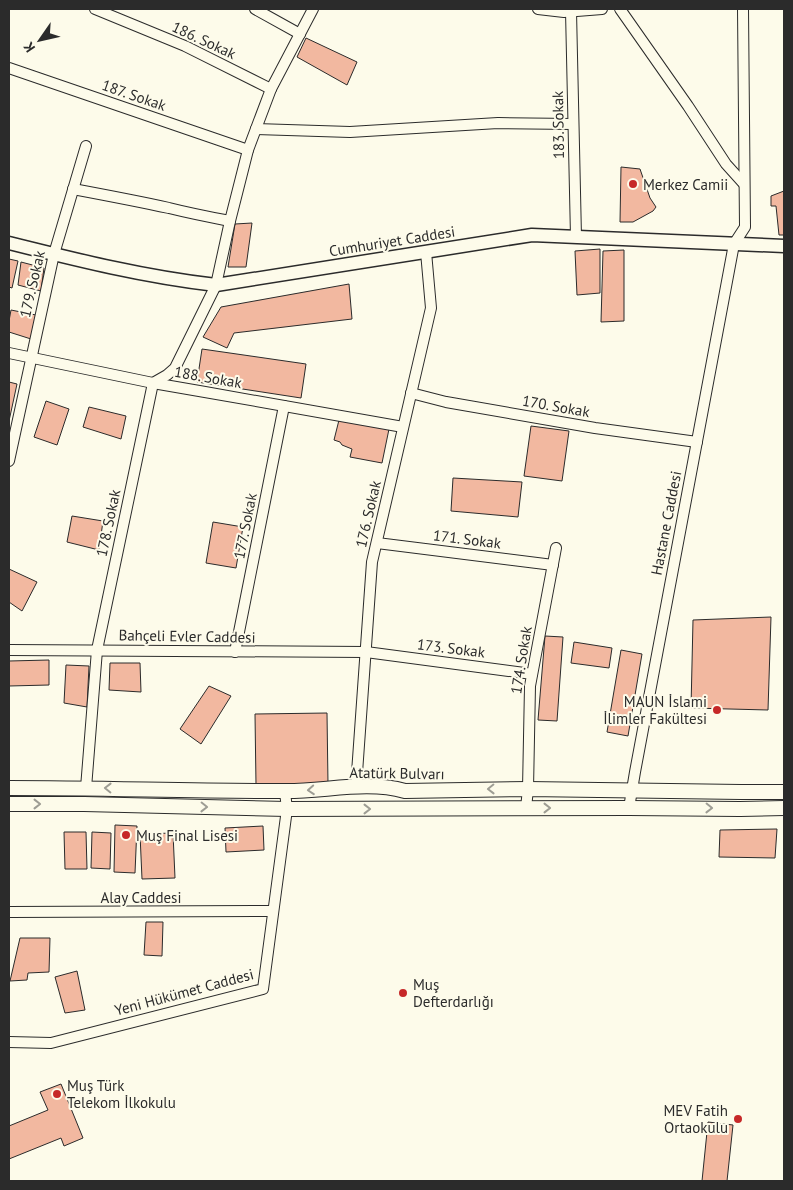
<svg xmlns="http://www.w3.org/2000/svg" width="793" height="1190" font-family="'PT Sans',sans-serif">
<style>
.building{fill:#f2b8a0;stroke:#2b2b2b}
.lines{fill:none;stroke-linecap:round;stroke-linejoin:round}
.minor-casing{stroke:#2b2b2b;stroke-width:12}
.tertiary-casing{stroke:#2b2b2b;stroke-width:15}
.secondary-casing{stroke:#2b2b2b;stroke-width:16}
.minor{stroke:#fdfbea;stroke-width:10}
.tertiary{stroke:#fdfbea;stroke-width:12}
.secondary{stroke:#fdfbea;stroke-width:14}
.oneway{stroke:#9e9d94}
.poi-dot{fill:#c62828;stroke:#fdfbea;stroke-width:2}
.labels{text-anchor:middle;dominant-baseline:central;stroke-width:4;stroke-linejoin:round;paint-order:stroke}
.street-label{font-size:15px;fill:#2b2b2b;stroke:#fdfbea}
.poi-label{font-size:15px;fill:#2b2b2b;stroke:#fdfbea;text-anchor:start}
</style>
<rect width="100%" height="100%" fill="#fdfbea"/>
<g class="building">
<polygon points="306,38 357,62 347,85 297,57"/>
<polygon points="621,167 640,169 650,198 656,207 653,211 633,222 620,222"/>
<polygon points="784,191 784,235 779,235 776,206 771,206 771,196"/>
<polygon points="252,223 246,267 228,267 235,224"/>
<polygon points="600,249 600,293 577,295 575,251"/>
<polygon points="624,250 624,321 601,322 603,251"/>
<polygon points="9,259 18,261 12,288 9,287"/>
<polygon points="21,262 44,268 41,291 18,285"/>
<polygon points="349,284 352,319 234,333 227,348 203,337 221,307"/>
<polygon points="11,310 36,315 31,339 9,332 9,321"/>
<polygon points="202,349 306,364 301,398 197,382"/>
<polygon points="9,382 17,384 9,421"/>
<polygon points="46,401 69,409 57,445 34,437"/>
<polygon points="89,407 126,416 121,439 83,427"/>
<polygon points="339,420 389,429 382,463 350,457 352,449 342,445 340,442 334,440"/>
<polygon points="531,426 569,431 562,481 524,476"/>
<polygon points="453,478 522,482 518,517 451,511"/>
<polygon points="72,516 103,521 99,550 67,542"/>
<polygon points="213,522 243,527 236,568 206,563"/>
<polygon points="9,569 37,582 22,611 9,602"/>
<polygon points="771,617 768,710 691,708 693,620"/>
<polygon points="545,636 563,637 557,721 538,720"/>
<polygon points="574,642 612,648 609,668 571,663"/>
<polygon points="621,650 642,654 628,736 607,732"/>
<polygon points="49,660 49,685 9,686 9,661"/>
<polygon points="110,663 140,663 141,692 109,690"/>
<polygon points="66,665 89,666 87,707 64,703"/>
<polygon points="209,686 231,696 201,744 180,729"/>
<polygon points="327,713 328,784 256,785 255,714"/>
<polygon points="115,825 137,826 135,873 114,872"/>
<polygon points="263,826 264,850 226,852 225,828"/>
<polygon points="777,829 775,858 719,857 720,830"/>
<polygon points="64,832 86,832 87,869 65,869"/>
<polygon points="92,832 111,833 110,869 91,868"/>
<polygon points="173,833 175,878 142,879 140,834"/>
<polygon points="146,922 163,922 162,956 144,955"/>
<polygon points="20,938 50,938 49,972 28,973 27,980 10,981"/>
<polygon points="77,971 85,1010 65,1013 55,977"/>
<polygon points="61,1084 83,1138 64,1146 61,1138 9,1159 9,1126 48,1110 40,1092"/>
<polygon points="708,1122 733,1125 727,1181 702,1181"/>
</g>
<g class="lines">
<defs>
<g id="minor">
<polyline points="95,9 185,46 271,89"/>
<polyline points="255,9 300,34"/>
<polyline points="538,9 564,12 602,9"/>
<polyline points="620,9 688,106 726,164 744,184"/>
<polyline points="571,11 576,237"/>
<polyline points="9,68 248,150"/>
<polyline points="256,129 350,132 498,123 573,124"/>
<path d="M73,189C105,195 137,201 169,208C189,213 209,217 230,221"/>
<polyline points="9,353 153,383 205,392 403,427"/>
<polyline points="411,393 446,402 595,428 697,442"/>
<polyline points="9,461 54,254 86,146"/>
<polyline points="377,543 553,565"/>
<polyline points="9,650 366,652 532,674"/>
<polyline points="235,652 284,406"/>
<polyline points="356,787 372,562 431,308 426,252"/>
<polyline points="86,788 97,650 153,383 167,375 175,368 216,285 230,221 248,150 271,89 313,9"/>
<polyline points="526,808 528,789 530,686 556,548"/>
<polyline points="629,808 635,772 734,244 745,227 743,9"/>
<polyline points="9,912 273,911"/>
<polyline points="9,1042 51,1043 263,989 287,809 285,792"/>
</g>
<path id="tertiary" d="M9,243C77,260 145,277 216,285L532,235L784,246"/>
<g id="secondary">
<path d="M9,788C100,788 192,791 283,791C323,792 366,780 405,791L528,789L741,792H784"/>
<polyline points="9,804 84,804 287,809 629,808 740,809 784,808"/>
</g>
</defs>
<use href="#minor" class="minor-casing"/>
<use href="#tertiary" class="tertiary-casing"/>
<use href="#secondary" class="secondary-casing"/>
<use href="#minor" class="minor"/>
<use href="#tertiary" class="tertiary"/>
<use href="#secondary" class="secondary"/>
</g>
<defs><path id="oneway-chevron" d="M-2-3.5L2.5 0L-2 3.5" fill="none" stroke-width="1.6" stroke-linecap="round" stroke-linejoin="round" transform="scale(1.25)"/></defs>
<g class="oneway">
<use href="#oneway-chevron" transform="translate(108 788) rotate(-179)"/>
<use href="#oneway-chevron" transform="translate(491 789) rotate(179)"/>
<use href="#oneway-chevron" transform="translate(311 790) rotate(176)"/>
<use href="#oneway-chevron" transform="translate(37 804)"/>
<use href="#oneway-chevron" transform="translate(204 807) rotate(1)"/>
<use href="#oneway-chevron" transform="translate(547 808)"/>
<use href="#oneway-chevron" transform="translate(709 808) rotate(1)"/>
<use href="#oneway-chevron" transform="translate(367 809)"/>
</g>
<g class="poi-dot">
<circle cx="633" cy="184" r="5"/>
<circle cx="717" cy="710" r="5"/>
<circle cx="126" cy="835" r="5"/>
<circle cx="403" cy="993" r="5"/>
<circle cx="57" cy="1094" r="5"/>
<circle cx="738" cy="1119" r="5"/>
</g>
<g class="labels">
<g class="street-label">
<text transform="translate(204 40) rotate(25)">186. Sokak</text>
<text transform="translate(134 95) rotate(19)">187. Sokak</text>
<text transform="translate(558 125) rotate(-91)">183. Sokak</text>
<text transform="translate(392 241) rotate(-9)">Cumhuriyet Caddesi</text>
<text transform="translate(32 284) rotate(-77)">179. Sokak</text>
<text transform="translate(208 377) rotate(10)">188. Sokak</text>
<text transform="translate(556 406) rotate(10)">170. Sokak</text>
<text transform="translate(368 514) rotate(-77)">176. Sokak</text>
<text transform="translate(108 523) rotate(-78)">178. Sokak</text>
<text transform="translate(666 523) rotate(-79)">Hastane Caddesi</text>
<text transform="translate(245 526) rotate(-79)">177. Sokak</text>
<text transform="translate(467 539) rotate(7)">171. Sokak</text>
<text transform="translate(187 636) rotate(1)">Bahçeli Evler Caddesi</text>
<text transform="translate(451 648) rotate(7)">173. Sokak</text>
<text transform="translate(521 660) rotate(-81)">174. Sokak</text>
<text transform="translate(397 773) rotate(1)">Atatürk Bulvarı</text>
<text x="141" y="897">Alay Caddesi</text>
<text transform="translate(184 992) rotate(-15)">Yeni Hükümet Caddesi</text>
</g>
<g class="poi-label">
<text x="643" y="184">Merkez Camii</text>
<text x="707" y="701" text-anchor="end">MAUN İslami<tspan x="707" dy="17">İlimler Fakültesi</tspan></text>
<text x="136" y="835">Muş Final Lisesi</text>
<text x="413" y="984">Muş<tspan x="413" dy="17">Defterdarlığı</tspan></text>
<text x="67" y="1085">Muş Türk<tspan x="67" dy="17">Telekom İlkokulu</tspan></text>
<text x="728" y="1110" text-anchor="end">MEV Fatih<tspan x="728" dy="17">Ortaokulu</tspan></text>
</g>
</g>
<rect width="793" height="1190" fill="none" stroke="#2b2b2b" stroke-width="20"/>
<g transform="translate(40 40) rotate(236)" stroke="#fdfbea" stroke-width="4" paint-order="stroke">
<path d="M0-4L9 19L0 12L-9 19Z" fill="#2b2b2b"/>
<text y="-8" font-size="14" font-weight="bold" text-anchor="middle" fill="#2b2b2b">K</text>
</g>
</svg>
